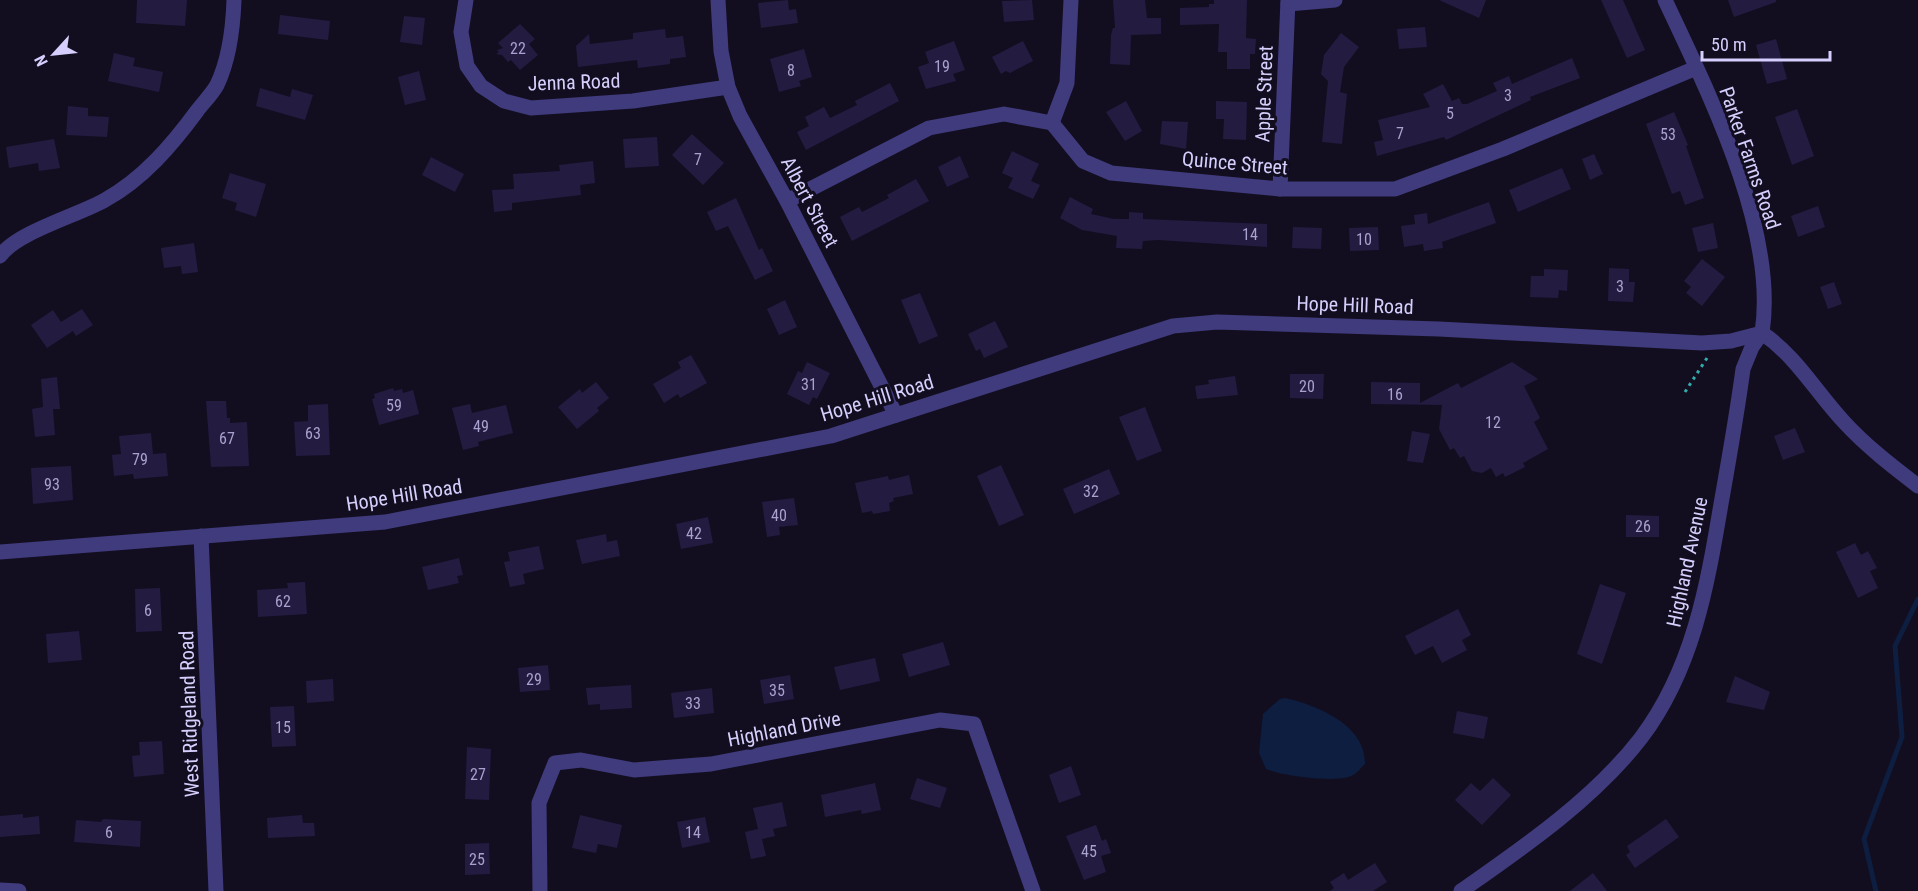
<svg xmlns="http://www.w3.org/2000/svg" width="1918" height="891" font-family="'Roboto Condensed',sans-serif">
<style>
.water{fill:#0d1e40}
.lines{fill:none;stroke-linecap:round;stroke-linejoin:round}
.stream{stroke:#0d1e40;stroke-width:5}
.building{fill:#241b40}
.path{stroke:#33adaa;stroke-width:3;stroke-dasharray:3 4.5;stroke-linecap:butt}
.minor{stroke:#403b7d;stroke-width:15}
.tertiary{stroke:#403b7d;stroke-width:15}
.labels{text-anchor:middle;dominant-baseline:central;stroke-width:6;stroke-linejoin:round;paint-order:stroke}
.number-label{font-size:16px;fill:#aaa2ce}
.street-label{font-size:20px;fill:#d6cffd;stroke:#120e20}
</style>
<rect width="100%" height="100%" fill="#120e20"/>
<path class="water" d="M1285,698C1317,705 1366,725 1365,764C1360,768 1358,773 1351,776C1336,783 1281,776 1266,769L1259,753L1263,714L1280,699Z"/>
<g class="lines">
<polyline class="stream" points="1876,891 1864,839 1902,737 1895,646 1918,599"/>
</g>
<g class="building">
<polygon points="137,0 187,0 185,26 136,23"/>
<polygon points="788,0 789,10 796,9 798,23 761,28 758,3"/>
<polygon points="1032,0 1034,20 1004,22 1002,1"/>
<polygon points="1113,0 1145,0 1147,18 1161,18 1161,34 1131,35 1130,65 1110,64 1111,35 1113,28 1115,28"/>
<polygon points="1214,0 1247,0 1246,38 1256,39 1255,54 1250,54 1250,69 1227,69 1227,52 1218,52 1219,24 1180,25 1180,8 1209,7 1209,4 1214,4"/>
<polygon points="1439,0 1486,0 1479,18"/>
<polygon points="1601,0 1623,0 1645,50 1627,58"/>
<polygon points="1728,0 1776,0 1776,2 1734,17"/>
<polygon points="280,15 330,21 328,40 278,34"/>
<polygon points="404,16 425,18 422,45 400,42"/>
<polygon points="520,24 535,39 529,44 538,55 520,70 511,60 508,62 502,55 496,54 499,52 497,50 503,48 498,43"/>
<polygon points="1425,27 1427,47 1399,49 1397,29"/>
<polygon points="665,29 666,38 683,36 686,57 670,59 670,64 638,68 637,60 578,67 576,46 589,34 590,44 633,39 633,33"/>
<polygon points="1341,33 1359,47 1344,67 1340,92 1347,94 1342,144 1322,142 1328,81 1321,74 1324,55"/>
<polygon points="1776,39 1787,79 1767,84 1756,45"/>
<polygon points="954,41 965,70 953,74 956,81 926,89 918,67 929,63 925,52"/>
<polygon points="1023,41 1033,61 1010,73 1006,71 1001,74 992,57"/>
<polygon points="804,49 812,77 799,81 801,86 779,92 770,59"/>
<polygon points="114,53 135,58 133,66 163,72 159,92 108,81"/>
<polygon points="1572,58 1580,78 1530,97 1531,100 1446,140 1444,137 1377,156 1374,142 1383,140 1378,120 1430,107 1423,94 1443,84 1452,101 1459,98 1462,104 1467,104 1497,91 1493,83 1509,76 1512,84"/>
<polygon points="419,71 426,100 405,105 398,77"/>
<polygon points="890,83 899,101 806,150 797,132 809,126 805,117 824,107 830,118 857,105 855,101"/>
<polygon points="260,88 290,97 292,89 313,95 305,120 256,106"/>
<polygon points="1126,101 1142,131 1125,141 1106,112"/>
<polygon points="1216,101 1247,102 1246,140 1223,139 1224,119 1216,119"/>
<polygon points="68,106 88,108 88,116 109,117 107,137 66,135"/>
<polygon points="1797,109 1814,156 1792,165 1775,117"/>
<polygon points="1674,112 1688,145 1686,146 1704,198 1685,205 1680,191 1672,194 1646,124"/>
<polygon points="1162,121 1188,122 1186,149 1160,144"/>
<polygon points="692,134 724,163 703,185 672,155"/>
<polygon points="657,137 659,166 625,168 623,139"/>
<polygon points="54,139 60,168 39,171 38,163 9,168 6,147"/>
<polygon points="1012,151 1039,164 1031,181 1040,185 1033,199 1008,188 1013,178 1002,173"/>
<polygon points="1594,154 1603,174 1590,180 1582,159"/>
<polygon points="960,156 969,177 947,187 938,167"/>
<polygon points="431,157 464,174 455,192 422,175"/>
<polygon points="593,161 595,183 580,185 581,195 512,203 512,210 494,212 492,190 514,189 513,174 560,171 559,165"/>
<polygon points="1562,168 1571,189 1518,212 1509,190"/>
<polygon points="230,173 266,184 256,217 235,210 237,203 222,198"/>
<polygon points="916,179 929,201 852,241 840,217 859,207 862,212 889,198 887,195"/>
<polygon points="1070,197 1093,209 1091,214 1114,219 1129,219 1129,212 1143,213 1143,219 1267,224 1267,247 1158,240 1143,241 1142,249 1116,248 1117,236 1082,230 1060,218"/>
<polygon points="736,198 759,250 762,248 773,271 755,280 728,226 716,231 707,212"/>
<polygon points="1489,202 1496,223 1442,242 1443,248 1424,251 1423,244 1404,247 1401,226 1415,224 1414,215 1427,213 1428,224"/>
<polygon points="1818,206 1825,227 1798,237 1791,216"/>
<polygon points="1713,223 1718,248 1698,252 1692,228"/>
<polygon points="1293,227 1322,228 1321,249 1292,248"/>
<polygon points="1378,227 1379,250 1350,251 1349,228"/>
<polygon points="194,243 198,272 182,274 181,266 164,268 161,248"/>
<polygon points="1702,259 1725,277 1702,306 1686,293 1691,287 1684,281"/>
<polygon points="1609,268 1629,269 1629,282 1635,282 1633,302 1608,301"/>
<polygon points="1544,269 1568,270 1567,291 1559,290 1558,298 1530,297 1531,276 1544,276"/>
<polygon points="1834,282 1842,304 1828,309 1820,287"/>
<polygon points="920,293 938,336 919,344 901,300"/>
<polygon points="785,300 797,327 779,335 767,309"/>
<polygon points="82,309 93,325 76,336 73,331 47,348 31,325 53,310 61,322"/>
<polygon points="995,321 1008,347 984,358 980,349 976,351 968,334"/>
<polygon points="691,355 707,383 680,398 678,394 664,403 653,384 681,368 678,362"/>
<polygon points="807,362 830,373 817,399 813,397 809,405 787,394 798,371 802,373"/>
<polygon points="1512,362 1538,379 1524,386 1540,418 1534,422 1548,449 1523,463 1525,467 1505,477 1503,473 1496,477 1491,468 1482,473 1472,471 1464,456 1460,458 1454,448 1450,450 1439,429 1442,405 1371,404 1371,382 1420,383 1420,403 1458,383 1461,388"/>
<polygon points="1290,374 1324,374 1323,399 1290,398"/>
<polygon points="1235,376 1238,395 1197,399 1195,386 1209,384 1208,380"/>
<polygon points="57,377 60,409 53,409 55,435 35,437 32,409 43,407 41,379"/>
<polygon points="596,382 609,398 597,408 599,411 577,429 558,407 580,389 582,393"/>
<polygon points="393,388 394,391 402,389 403,393 413,390 419,414 379,425 372,399 375,398 374,394"/>
<polygon points="206,401 226,401 227,418 230,418 230,423 247,422 249,466 211,467"/>
<polygon points="328,404 330,455 296,456 294,422 308,421 308,405"/>
<polygon points="470,404 472,413 506,405 513,433 478,442 479,446 463,450 452,408"/>
<polygon points="1145,407 1162,451 1137,461 1119,417"/>
<polygon points="1795,428 1805,452 1783,460 1774,436"/>
<polygon points="1412,431 1430,434 1423,463 1407,461"/>
<polygon points="151,433 153,454 166,453 168,476 134,479 133,474 114,476 112,455 121,454 119,436"/>
<polygon points="1001,465 1024,515 999,526 977,476"/>
<polygon points="71,466 73,500 33,504 31,468"/>
<polygon points="1109,469 1120,494 1074,514 1063,489"/>
<polygon points="909,475 913,494 893,498 894,501 889,503 890,511 873,514 872,511 862,513 855,483 888,476 889,480"/>
<polygon points="794,498 798,525 779,527 780,535 767,537 762,502"/>
<polygon points="1626,515 1659,516 1659,537 1626,537"/>
<polygon points="708,517 713,543 681,549 676,524"/>
<polygon points="606,534 607,542 617,540 620,556 582,564 576,540"/>
<polygon points="1855,543 1861,555 1868,551 1877,568 1870,571 1878,588 1858,598 1836,552"/>
<polygon points="539,546 544,569 523,574 525,584 510,587 504,562 510,561 508,552"/>
<polygon points="459,558 463,575 457,576 459,583 428,590 422,567"/>
<polygon points="305,582 307,614 258,617 257,590 288,588 287,583"/>
<polygon points="1600,584 1626,593 1602,664 1577,654"/>
<polygon points="160,588 162,631 136,632 135,589"/>
<polygon points="1458,609 1471,635 1462,640 1467,650 1442,663 1433,646 1415,655 1405,636"/>
<polygon points="79,631 82,660 48,663 46,634"/>
<polygon points="943,642 950,665 909,677 902,654"/>
<polygon points="875,658 880,681 840,690 834,667"/>
<polygon points="548,665 550,690 520,692 518,668"/>
<polygon points="790,675 794,699 764,704 760,680"/>
<polygon points="1735,676 1770,692 1764,710 1726,702"/>
<polygon points="333,679 334,701 307,703 306,681"/>
<polygon points="631,685 632,708 600,710 600,704 588,705 586,688"/>
<polygon points="712,688 714,713 674,718 671,693"/>
<polygon points="294,706 296,746 272,747 270,707"/>
<polygon points="1457,711 1488,717 1484,739 1453,733"/>
<polygon points="162,741 164,774 134,777 132,756 140,755 139,742"/>
<polygon points="467,747 491,749 489,800 465,799"/>
<polygon points="1071,766 1081,795 1059,803 1049,775"/>
<polygon points="917,778 947,788 940,808 910,799"/>
<polygon points="1493,778 1511,795 1482,825 1455,800 1471,783 1480,791"/>
<polygon points="875,783 881,810 862,814 861,810 825,817 821,795"/>
<polygon points="782,802 787,826 773,829 775,836 762,839 766,856 751,859 745,832 758,829 753,808"/>
<polygon points="23,814 23,818 39,816 40,834 0,837 0,816"/>
<polygon points="302,815 303,823 314,823 315,836 268,838 267,818"/>
<polygon points="580,815 622,825 617,848 598,844 596,853 572,848"/>
<polygon points="705,817 710,842 682,848 677,822"/>
<polygon points="103,819 141,821 140,847 74,842 76,820 101,822"/>
<polygon points="1666,819 1679,837 1635,868 1626,855 1630,852 1627,846"/>
<polygon points="1096,825 1102,841 1106,839 1111,853 1101,856 1106,872 1084,880 1066,836"/>
<polygon points="489,843 490,874 465,875 465,844"/>
<polygon points="1375,863 1387,882 1373,891 1330,891 1334,888 1330,882 1344,873 1348,880"/>
<polygon points="1593,873 1607,891 1570,891"/>
</g>
<g class="lines">
<polyline class="path" points="1685,392 1707,358"/>
<g class="minor">
<polyline points="466,0 461,32 467,66 481,86 504,101 531,108 633,101 728,87"/>
<polyline points="718,0 721,51 728,87 740,116 787,201 896,415"/>
<polyline points="1288,4 1335,0"/>
<polyline points="1052,123 1067,83 1071,0"/>
<polyline points="1280,189 1288,0"/>
<polyline points="787,201 929,128 1004,114 1052,123 1083,161 1111,173 1280,189 1395,189 1503,149 1696,68"/>
<path d="M0,256C17,232 79,215 105,200C143,179 172,145 197,111C203,103 212,94 217,85C229,60 233,28 234,0"/>
<polyline points="201,536 216,891"/>
<polyline points="0,552 385,522 831,436 1173,326 1217,322 1439,329 1702,343 1731,341 1762,333"/>
<polyline points="0,890 19,891"/>
<polyline points="540,891 539,803 555,763 581,760 634,770 711,764 940,720 974,724 1033,891"/>
</g>
<g class="tertiary">
<path d="M1665,0C1708,92 1778,230 1762,333C1796,356 1816,392 1844,422C1866,446 1892,466 1918,486"/>
<path d="M1461,891C1524,847 1594,799 1641,738C1693,669 1707,587 1721,504C1729,459 1737,414 1743,369L1752,347L1762,333"/>
</g>
</g>
<g class="labels">
<g class="number-label">
<text x="518" y="48">22</text>
<text x="942" y="66">19</text>
<text x="791" y="70">8</text>
<text x="1508" y="95">3</text>
<text x="1450" y="113">5</text>
<text x="1400" y="133">7</text>
<text x="1668" y="134">53</text>
<text x="698" y="159">7</text>
<text x="1250" y="234">14</text>
<text x="1364" y="239">10</text>
<text x="1620" y="286">3</text>
<text x="809" y="384">31</text>
<text x="1307" y="386">20</text>
<text x="1395" y="394">16</text>
<text x="394" y="405">59</text>
<text x="1493" y="422">12</text>
<text x="481" y="426">49</text>
<text x="313" y="433">63</text>
<text x="227" y="438">67</text>
<text x="140" y="459">79</text>
<text x="52" y="484">93</text>
<text x="1091" y="491">32</text>
<text x="779" y="515">40</text>
<text x="1643" y="526">26</text>
<text x="694" y="533">42</text>
<text x="283" y="601">62</text>
<text x="148" y="610">6</text>
<text x="534" y="679">29</text>
<text x="777" y="690">35</text>
<text x="693" y="703">33</text>
<text x="283" y="727">15</text>
<text x="478" y="774">27</text>
<text x="109" y="832">6</text>
<text x="693" y="832">14</text>
<text x="1089" y="851">45</text>
<text x="477" y="859">25</text>
</g>
<g class="street-label">
<text transform="translate(574 82) rotate(-2)">Jenna Road</text>
<text transform="translate(1264 94) rotate(-88)">Apple Street</text>
<text transform="translate(1750 158) rotate(71)">Parker Farms Road</text>
<text transform="translate(1235 163) rotate(5)">Quince Street</text>
<text transform="translate(810 202) rotate(62)">Albert Street</text>
<text transform="translate(1355 305) rotate(2)">Hope Hill Road</text>
<text transform="translate(877 398) rotate(-17)">Hope Hill Road</text>
<text transform="translate(404 495) rotate(-9)">Hope Hill Road</text>
<text transform="translate(1687 562) rotate(-78)">Highland Avenue</text>
<text transform="translate(189 714) rotate(-92)">West Ridgeland Road</text>
<text transform="translate(784 729) rotate(-11)">Highland Drive</text>
</g>
</g>
<g transform="translate(54 54) rotate(243)" stroke="#120e20" stroke-width="4.5" paint-order="stroke">
<path d="M0-4.5L10 22L0 15L-10 22Z" fill="#d6cffd"/>
<text y="-9" font-size="16" font-weight="bold" text-anchor="middle" fill="#d6cffd">N</text>
</g>
<path d="M1702 51v9h128v-9" fill="none" stroke="#d6cffd" stroke-width="3"/>
<text x="1711" y="51" font-size="18" fill="#d6cffd" stroke="#120e20" stroke-width="4.5" paint-order="stroke">50 m</text>
</svg>
